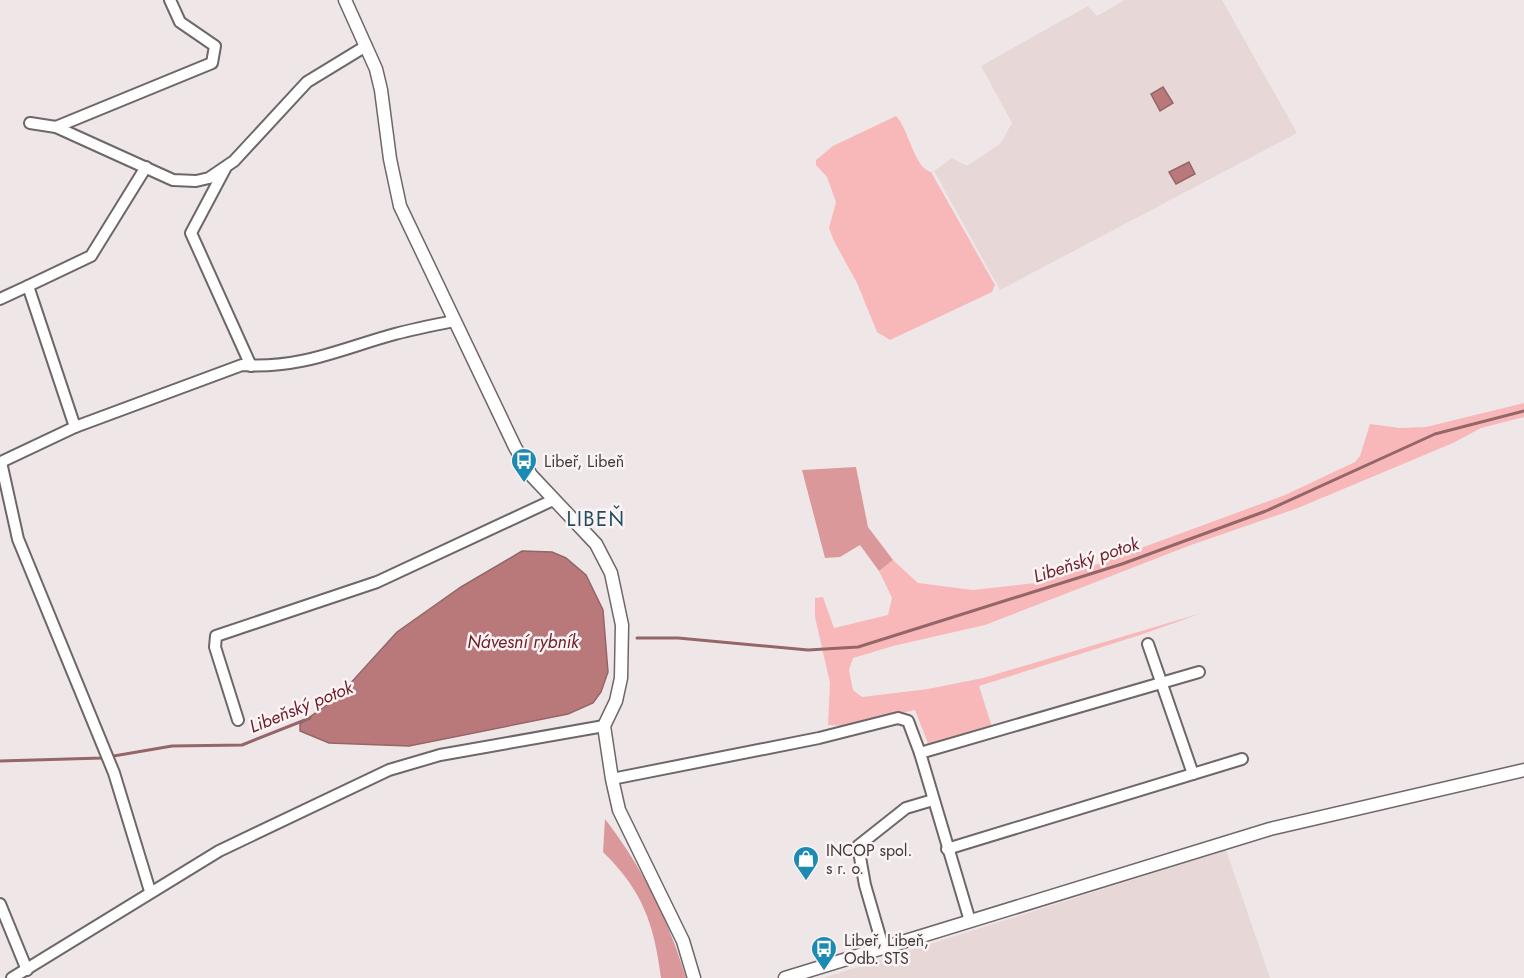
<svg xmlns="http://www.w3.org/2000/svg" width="1524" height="978" font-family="Jost,sans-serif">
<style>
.built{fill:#e8d7d7}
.green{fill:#f8b8ba}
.forest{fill:#db989b}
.water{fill:#b9797b;stroke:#946668;stroke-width:1.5}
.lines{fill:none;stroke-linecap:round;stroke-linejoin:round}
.stream{stroke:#946668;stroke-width:3}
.minor-casing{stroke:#6e6767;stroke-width:14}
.tertiary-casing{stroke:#6e6767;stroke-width:15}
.minor{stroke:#fff;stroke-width:10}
.tertiary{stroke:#fff;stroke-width:12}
.labels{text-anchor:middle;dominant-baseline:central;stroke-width:5;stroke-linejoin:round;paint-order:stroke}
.poi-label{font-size:16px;fill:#3e3b3b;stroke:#fcf4f4;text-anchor:start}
.water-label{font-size:18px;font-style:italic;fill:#6d1e29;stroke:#fcf4f4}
.quarter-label{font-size:20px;letter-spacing:1.5px;fill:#204f62;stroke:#fcf4f4}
</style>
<rect width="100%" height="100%" fill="#efe7e7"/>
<g class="built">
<polygon points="1125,0 1222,0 1297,133 1000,290 934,171 952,158 967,166 1000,144 1012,123 981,66 1088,6 1097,16"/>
<polygon points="1226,850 1270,978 823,978"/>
</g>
<g class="green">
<path d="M896,116C909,129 914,168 931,172L995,285L992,292L890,340L877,332L857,283L834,241L829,228L836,202L827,177L816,165V160L833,146Z"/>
<polygon points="1524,403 1524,417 1481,428 1453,443 1298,508 1191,545 985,625 893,646 853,658 849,670 853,690 862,697 928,689 983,678 1202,613 1140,635 979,686 992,727 929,746 915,710 843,726 828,725 830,683 815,617 815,598 823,597 834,628 888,615 892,598 879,571 893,560 918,583 973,590 1035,583 1092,566 1285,495 1355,462 1360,456 1370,424 1400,428 1426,427"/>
</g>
<g class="forest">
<polygon points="856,467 868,527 893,560 879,571 860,545 840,557 825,558 802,470"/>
<path d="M605,819C643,869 668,918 686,978H661C654,924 643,891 603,852Z"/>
</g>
<g class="water">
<polygon points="1163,87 1173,103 1160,111 1151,94"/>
<polygon points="1189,162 1195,174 1176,184 1169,172"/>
<polygon points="522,551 552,552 566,558 586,575 603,610 608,672 601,692 593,703 568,714 409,746 329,743 300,731 300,724 338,697 397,632 461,587"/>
</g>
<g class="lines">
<g class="stream">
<polyline points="637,638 678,638 808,650 858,647 1122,564 1266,511 1435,434 1524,411"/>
<polyline points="0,761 102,758 172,746 242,745 310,718"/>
</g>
<defs>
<g id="minor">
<polyline points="30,123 56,127 173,180 196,181 209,178 234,161 307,82 366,46"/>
<polyline points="56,127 212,63 215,46 180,22 170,0"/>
<polyline points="225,169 191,233 251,366"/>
<polyline points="0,299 28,286"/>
<polyline points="75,427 28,286 91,256 146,167"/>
<polyline points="1148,644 1193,774"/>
<polyline points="238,720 215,647 216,636 377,582 553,500"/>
<polyline points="920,753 1199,672"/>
<polyline points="612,779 819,738 898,718 908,721 920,753 970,921"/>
<polyline points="947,849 1242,759"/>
<path d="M150,891L114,773L18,539L1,462L75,427L242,365C301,369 340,349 395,334C414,329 434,325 454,321"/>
<polyline points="0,904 27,970"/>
<polyline points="883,947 865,885 858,846 906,808 933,800"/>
<polyline points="12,978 219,851 389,770 440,755 604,726"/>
</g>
<g id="tertiary">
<polyline points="345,0 376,69 381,90 390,159 400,206 515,447 531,475 596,544 611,573 622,625 621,678 616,701 604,726 612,779 619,810 683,941 694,978"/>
<polyline points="785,978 1270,829 1524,770"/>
</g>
</defs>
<use href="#minor" class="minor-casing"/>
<use href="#tertiary" class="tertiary-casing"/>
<use href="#minor" class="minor"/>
<use href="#tertiary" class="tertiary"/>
</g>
<defs>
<symbol id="bus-pin" viewBox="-11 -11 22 30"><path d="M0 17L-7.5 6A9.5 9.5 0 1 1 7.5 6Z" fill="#1d8bb1" stroke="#fcf4f4"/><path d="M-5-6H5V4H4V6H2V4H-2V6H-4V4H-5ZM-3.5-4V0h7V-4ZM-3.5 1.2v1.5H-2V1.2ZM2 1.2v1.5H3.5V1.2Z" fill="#fff"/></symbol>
<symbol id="shop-pin" viewBox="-11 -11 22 30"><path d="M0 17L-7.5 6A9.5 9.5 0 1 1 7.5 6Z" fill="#1d8bb1" stroke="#fcf4f4"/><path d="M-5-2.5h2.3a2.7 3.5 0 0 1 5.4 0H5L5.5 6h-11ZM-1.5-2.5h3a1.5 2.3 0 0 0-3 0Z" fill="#fff"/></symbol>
</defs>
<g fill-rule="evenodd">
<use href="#bus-pin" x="509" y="446" width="30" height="40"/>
<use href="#shop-pin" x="791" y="844" width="30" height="40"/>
<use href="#bus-pin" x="809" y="934" width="30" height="40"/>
</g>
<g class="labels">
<g class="poi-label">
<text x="544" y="461">Libeř, Libeň</text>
<text x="826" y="850">INCOP spol.<tspan x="826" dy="18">s r. o.</tspan></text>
<text x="844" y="940">Libeř, Libeň,<tspan x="844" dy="18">Odb. STS</tspan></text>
</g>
<g class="water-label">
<text transform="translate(1086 560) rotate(-18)">Libeňský potok</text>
<text x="523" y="642">Návesní rybník</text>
<text transform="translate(301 707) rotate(-22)">Libeňský potok</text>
</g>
<g class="quarter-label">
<text x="596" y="519">LIBEŇ</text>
</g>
</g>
</svg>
